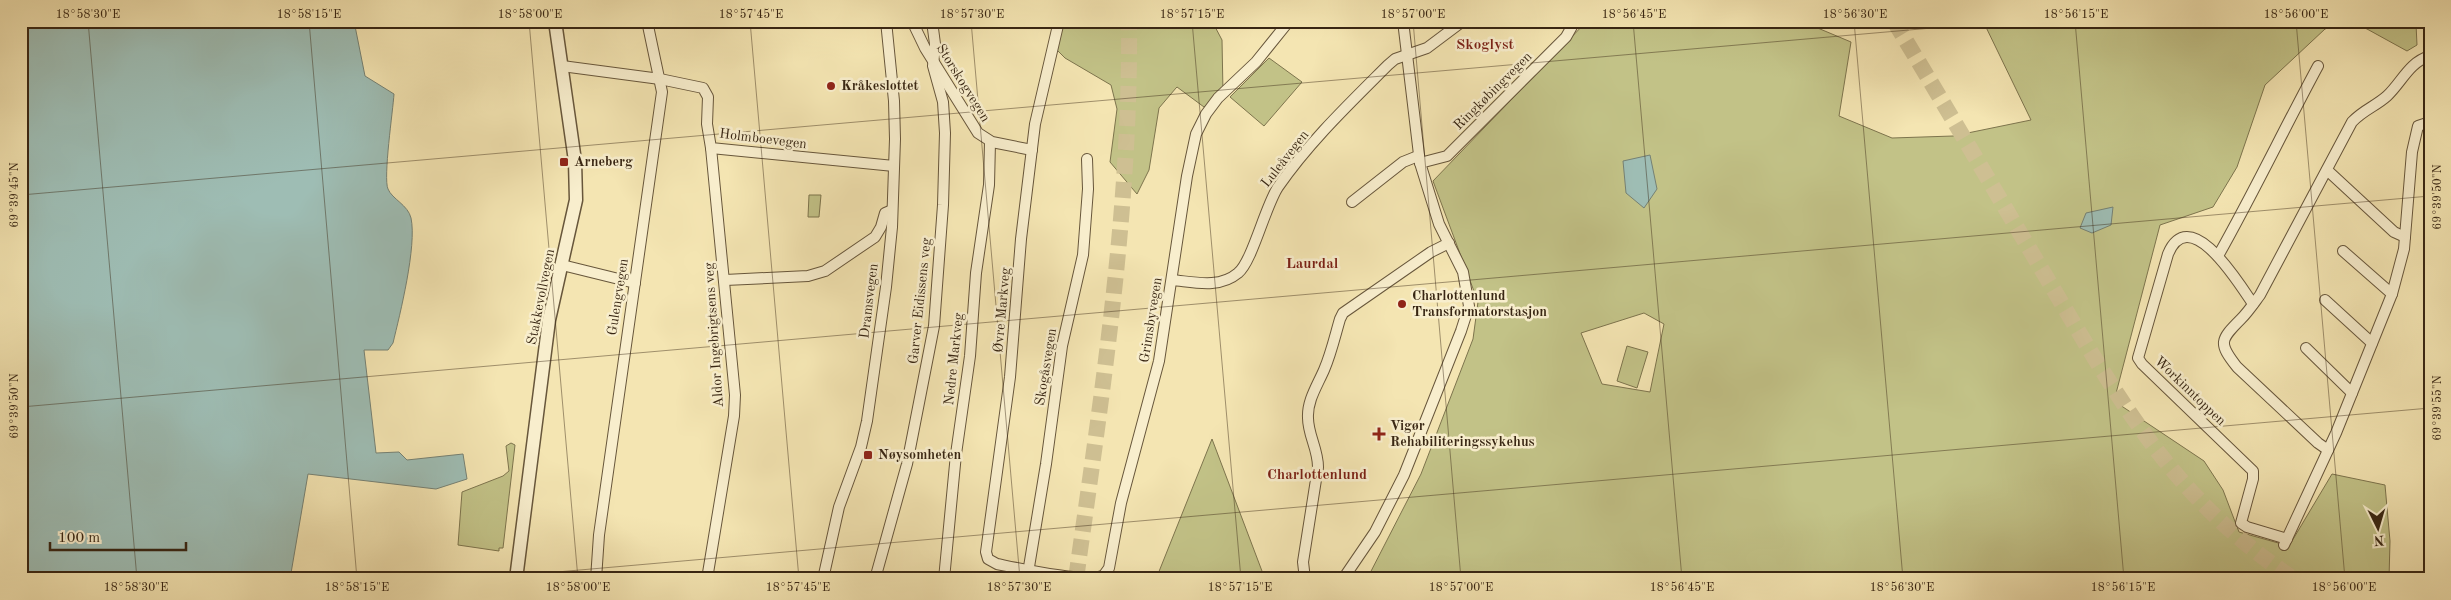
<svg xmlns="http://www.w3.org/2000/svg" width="2451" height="600" font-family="'Old Standard TT',serif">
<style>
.green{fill:#c2c287;stroke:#7d744d;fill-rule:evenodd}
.water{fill:#9ebdb4;stroke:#758174}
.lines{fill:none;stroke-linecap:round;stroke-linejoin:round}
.primary-tunnel{stroke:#cebf92;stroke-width:16;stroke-dasharray:16 8;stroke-linecap:butt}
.minor-casing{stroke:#67563b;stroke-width:12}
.tertiary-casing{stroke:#67563b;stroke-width:15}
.minor{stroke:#f8eecd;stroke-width:10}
.tertiary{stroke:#f8eecd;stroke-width:12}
.ticks{fill:none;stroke:#382613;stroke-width:1;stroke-opacity:0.45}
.poi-dot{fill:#8f2418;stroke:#f8eecd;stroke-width:2}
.labels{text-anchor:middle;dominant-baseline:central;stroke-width:5;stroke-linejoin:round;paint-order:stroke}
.street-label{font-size:14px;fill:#382613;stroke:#f8eecd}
.poi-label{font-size:14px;font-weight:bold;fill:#382613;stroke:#f8eecd;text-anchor:start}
.neighbourhood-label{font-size:15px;font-weight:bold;fill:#7a1f14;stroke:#f8eecd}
.neatline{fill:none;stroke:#382613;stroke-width:2}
.ticks-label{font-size:12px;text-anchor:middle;fill:#382613}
</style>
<rect width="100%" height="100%" fill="#f4e5b2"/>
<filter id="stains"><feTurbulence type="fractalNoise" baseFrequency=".004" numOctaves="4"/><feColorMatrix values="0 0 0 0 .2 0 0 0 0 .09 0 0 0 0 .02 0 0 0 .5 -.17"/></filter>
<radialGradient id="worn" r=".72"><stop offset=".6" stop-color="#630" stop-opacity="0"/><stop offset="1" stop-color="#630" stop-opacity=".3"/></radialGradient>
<g class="green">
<polygon points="1058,21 1212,21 1222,40 1223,93 1204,107 1177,87 1176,88 1159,108 1149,170 1137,194 1110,162 1117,109 1111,85 1065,58 1054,47"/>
<path d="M1587,21H1801L1851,42L1839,116L1892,138L1953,136L2031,120L1983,21H2410L2416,24L2417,45L2407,51L2367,29L2347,21L2325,29L2265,85L2237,167L2213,207L2160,225L2114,401L2204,461L2223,490L2239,532L2289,546L2332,474L2385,485L2390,541L2389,579H1367L1421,474L1473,339L1478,302L1433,181ZM1644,313L1664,324L1650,392L1602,384L1581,333Z"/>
<polygon points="1269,58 1302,82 1264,126 1230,97"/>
<polygon points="809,195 821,195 819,217 808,217"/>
<polygon points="1627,346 1648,352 1637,388 1617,381"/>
<polygon points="1212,439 1265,579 1156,579"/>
<polygon points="511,443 515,445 503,548 499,548 499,551 458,545 462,492 503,476 509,471 506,446"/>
</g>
<g class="water">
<path d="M21,21H354L365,76L394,94C393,110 383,178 388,189C392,199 408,205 411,218C417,246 400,314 393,343L388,350H364L376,453L399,452L407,460L463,454L467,479L436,489L308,474L290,579H21Z"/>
<polygon points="1650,155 1657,189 1644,208 1626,193 1623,161"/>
<polygon points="2113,207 2111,225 2092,233 2080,228 2086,213"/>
</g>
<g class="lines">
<g class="primary-tunnel">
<path d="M1894,21C1943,102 1991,184 2039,265C2114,390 2168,496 2294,579"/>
<path d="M1076,579C1102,393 1131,209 1129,21"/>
</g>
<defs>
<g id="minor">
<polyline points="912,21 925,48 978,133 992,142 1032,150"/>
<path d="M1059,21L1035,124L1021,239L1010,377L986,552L988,559L997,564C1017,568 1089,584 1104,575L1109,568L1121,503L1159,361L1187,176L1196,134L1206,114L1218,98L1256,62L1289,21"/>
<polyline points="562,66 660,79 703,88 708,97 707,124 711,148 894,166"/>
<polyline points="1420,163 1447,156 1566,37 1575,21"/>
<polyline points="2327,170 2394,232 2405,237"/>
<polyline points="1352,202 1403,162 1418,156"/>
<polyline points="2343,251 2392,294"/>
<path d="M2218,256C2253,194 2284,129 2318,66"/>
<polyline points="562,265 635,283"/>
<polyline points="725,280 808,276 825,271 875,237 881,227 885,213 892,210"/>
<path d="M1172,280C1194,282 1219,289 1238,273C1252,262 1265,207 1278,187C1309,142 1350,103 1388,65L1395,59L1427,48L1463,21"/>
<polyline points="2325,300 2372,343"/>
<path d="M2253,304C2240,285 2190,202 2168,254L2138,358L2142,364L2253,471V479L2241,523L2247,527L2287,539"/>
<polyline points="2306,348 2352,393"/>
<path d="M2328,450L2318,443L2237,367C2218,343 2220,340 2241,319C2248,312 2254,303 2260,295L2352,122C2363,110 2376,106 2387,96C2402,82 2409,62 2430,56"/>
<polyline points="2284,545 2336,433 2392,294 2404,249 2412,152 2418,126 2430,122"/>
<polyline points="596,579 599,535 662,92 647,21"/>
<polyline points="707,579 734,416 735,395 711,148"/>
<polyline points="823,579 839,507 861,447 867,421 886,287 892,227 895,139 894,101 886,21"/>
<polyline points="875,579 907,464 934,326 943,205 945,133 943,102 933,66 935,44 932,21"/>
<polyline points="944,579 956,454 970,356 976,273 989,185 990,142"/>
<polyline points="1027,579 1046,464 1062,346 1083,255 1088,189 1087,159"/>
<path d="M1305,579L1303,562L1318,467C1318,449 1308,435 1308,418C1307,401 1317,386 1324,370C1331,354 1335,336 1340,319L1343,313L1431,252L1449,243"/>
<polyline points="1343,579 1375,532 1404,475 1461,331 1469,306 1463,272 1439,224 1420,163 1403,21"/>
</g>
<polyline id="tertiary" points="516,579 549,320 576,200 575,161 555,21"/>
</defs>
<use href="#minor" class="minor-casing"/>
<use href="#tertiary" class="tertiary-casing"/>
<use href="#minor" class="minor"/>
<use href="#tertiary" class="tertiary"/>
</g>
<path class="ticks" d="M88,21L137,579M309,21L357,579M529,21L578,579M750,21L799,579M971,21L1020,579M1192,21L1241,579M1413,21L1461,579M1633,21L1682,579M1854,21L1903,579M2075,21L2124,579M2296,21L2345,579M21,195L2012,21M21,407L2430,196M477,579L2430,408"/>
<g class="poi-dot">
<circle cx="831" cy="86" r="5"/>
<rect x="559" y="157" width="10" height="10" rx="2.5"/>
<circle cx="1402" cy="304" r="5"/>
<path d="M1376.5 426.5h5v5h5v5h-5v5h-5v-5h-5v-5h5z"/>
<rect x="863" y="450" width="10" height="10" rx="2.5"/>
</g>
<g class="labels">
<g class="street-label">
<text transform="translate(963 83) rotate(58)">Storskogvegen</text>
<text transform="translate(1493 91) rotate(-45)">Ringkøbingvegen</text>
<text transform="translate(763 139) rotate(7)">Holmboevegen</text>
<text transform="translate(1285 159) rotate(-52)">Luleåvegen</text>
<text transform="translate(541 297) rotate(-79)">Stakkevollvegen</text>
<text transform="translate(618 297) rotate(-81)">Gulengvegen</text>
<text transform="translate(869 301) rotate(-83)">Dramsvegen</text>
<text transform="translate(920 301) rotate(-84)">Garver Eidissens veg</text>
<text transform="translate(1002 310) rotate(-85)">Øvre Markveg</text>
<text transform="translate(1151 320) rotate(-81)">Grimsbyvegen</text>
<text transform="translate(714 335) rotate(-94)">Aldor Ingebrigtsens veg</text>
<text transform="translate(954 359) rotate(-84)">Nedre Markveg</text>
<text transform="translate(1046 367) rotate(-81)">Skogåsvegen</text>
<text transform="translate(2190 391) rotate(44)">Workinntoppen</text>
</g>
<g class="poi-label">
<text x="841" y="86">Kråkeslottet</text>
<text x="574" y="162">Arneberg</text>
<text x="1412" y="296">Charlottenlund<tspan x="1412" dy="16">Transformatorstasjon</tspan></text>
<text x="1390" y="426">Vigør<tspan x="1390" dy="16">Rehabiliteringssykehus</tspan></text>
<text x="878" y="455">Nøysomheten</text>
</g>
<g class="neighbourhood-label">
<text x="1485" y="45">Skoglyst</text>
<text x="1312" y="264">Laurdal</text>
<text x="1317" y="475">Charlottenlund</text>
</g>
</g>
<rect width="2451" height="600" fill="none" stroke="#f4e5b2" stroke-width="55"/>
<g transform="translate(2378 528) rotate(175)" stroke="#f8eecd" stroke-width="4" paint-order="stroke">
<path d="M0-4L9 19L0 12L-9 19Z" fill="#382613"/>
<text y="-8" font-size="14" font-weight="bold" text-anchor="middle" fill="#382613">N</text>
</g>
<path d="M50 542v8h136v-8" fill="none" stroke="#382613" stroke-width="2.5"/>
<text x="58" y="542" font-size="15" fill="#382613" stroke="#f8eecd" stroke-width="4" paint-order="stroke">100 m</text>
<rect x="28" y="28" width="2396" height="544" class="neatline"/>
<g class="ticks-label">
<text x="88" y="18">18°58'30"E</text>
<text x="309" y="18">18°58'15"E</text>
<text x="530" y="18">18°58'00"E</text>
<text x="751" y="18">18°57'45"E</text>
<text x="972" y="18">18°57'30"E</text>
<text x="1192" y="18">18°57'15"E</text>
<text x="1413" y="18">18°57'00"E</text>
<text x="1634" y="18">18°56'45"E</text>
<text x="1855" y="18">18°56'30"E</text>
<text x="2076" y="18">18°56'15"E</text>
<text x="2296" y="18">18°56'00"E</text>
<text transform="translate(14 195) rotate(-90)" y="4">69°39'45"N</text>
<text transform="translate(2437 197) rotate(-90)" y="4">69°39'50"N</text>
<text transform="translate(14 406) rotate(-90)" y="4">69°39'50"N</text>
<text transform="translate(2437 408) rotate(-90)" y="4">69°39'55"N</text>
<text x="136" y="591">18°58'30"E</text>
<text x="357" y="591">18°58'15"E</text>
<text x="578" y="591">18°58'00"E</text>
<text x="798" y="591">18°57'45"E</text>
<text x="1019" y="591">18°57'30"E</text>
<text x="1240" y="591">18°57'15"E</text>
<text x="1461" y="591">18°57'00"E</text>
<text x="1682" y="591">18°56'45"E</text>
<text x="1902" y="591">18°56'30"E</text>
<text x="2123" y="591">18°56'15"E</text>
<text x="2344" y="591">18°56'00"E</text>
</g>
<rect width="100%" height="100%" filter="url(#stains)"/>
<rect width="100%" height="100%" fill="url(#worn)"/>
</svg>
